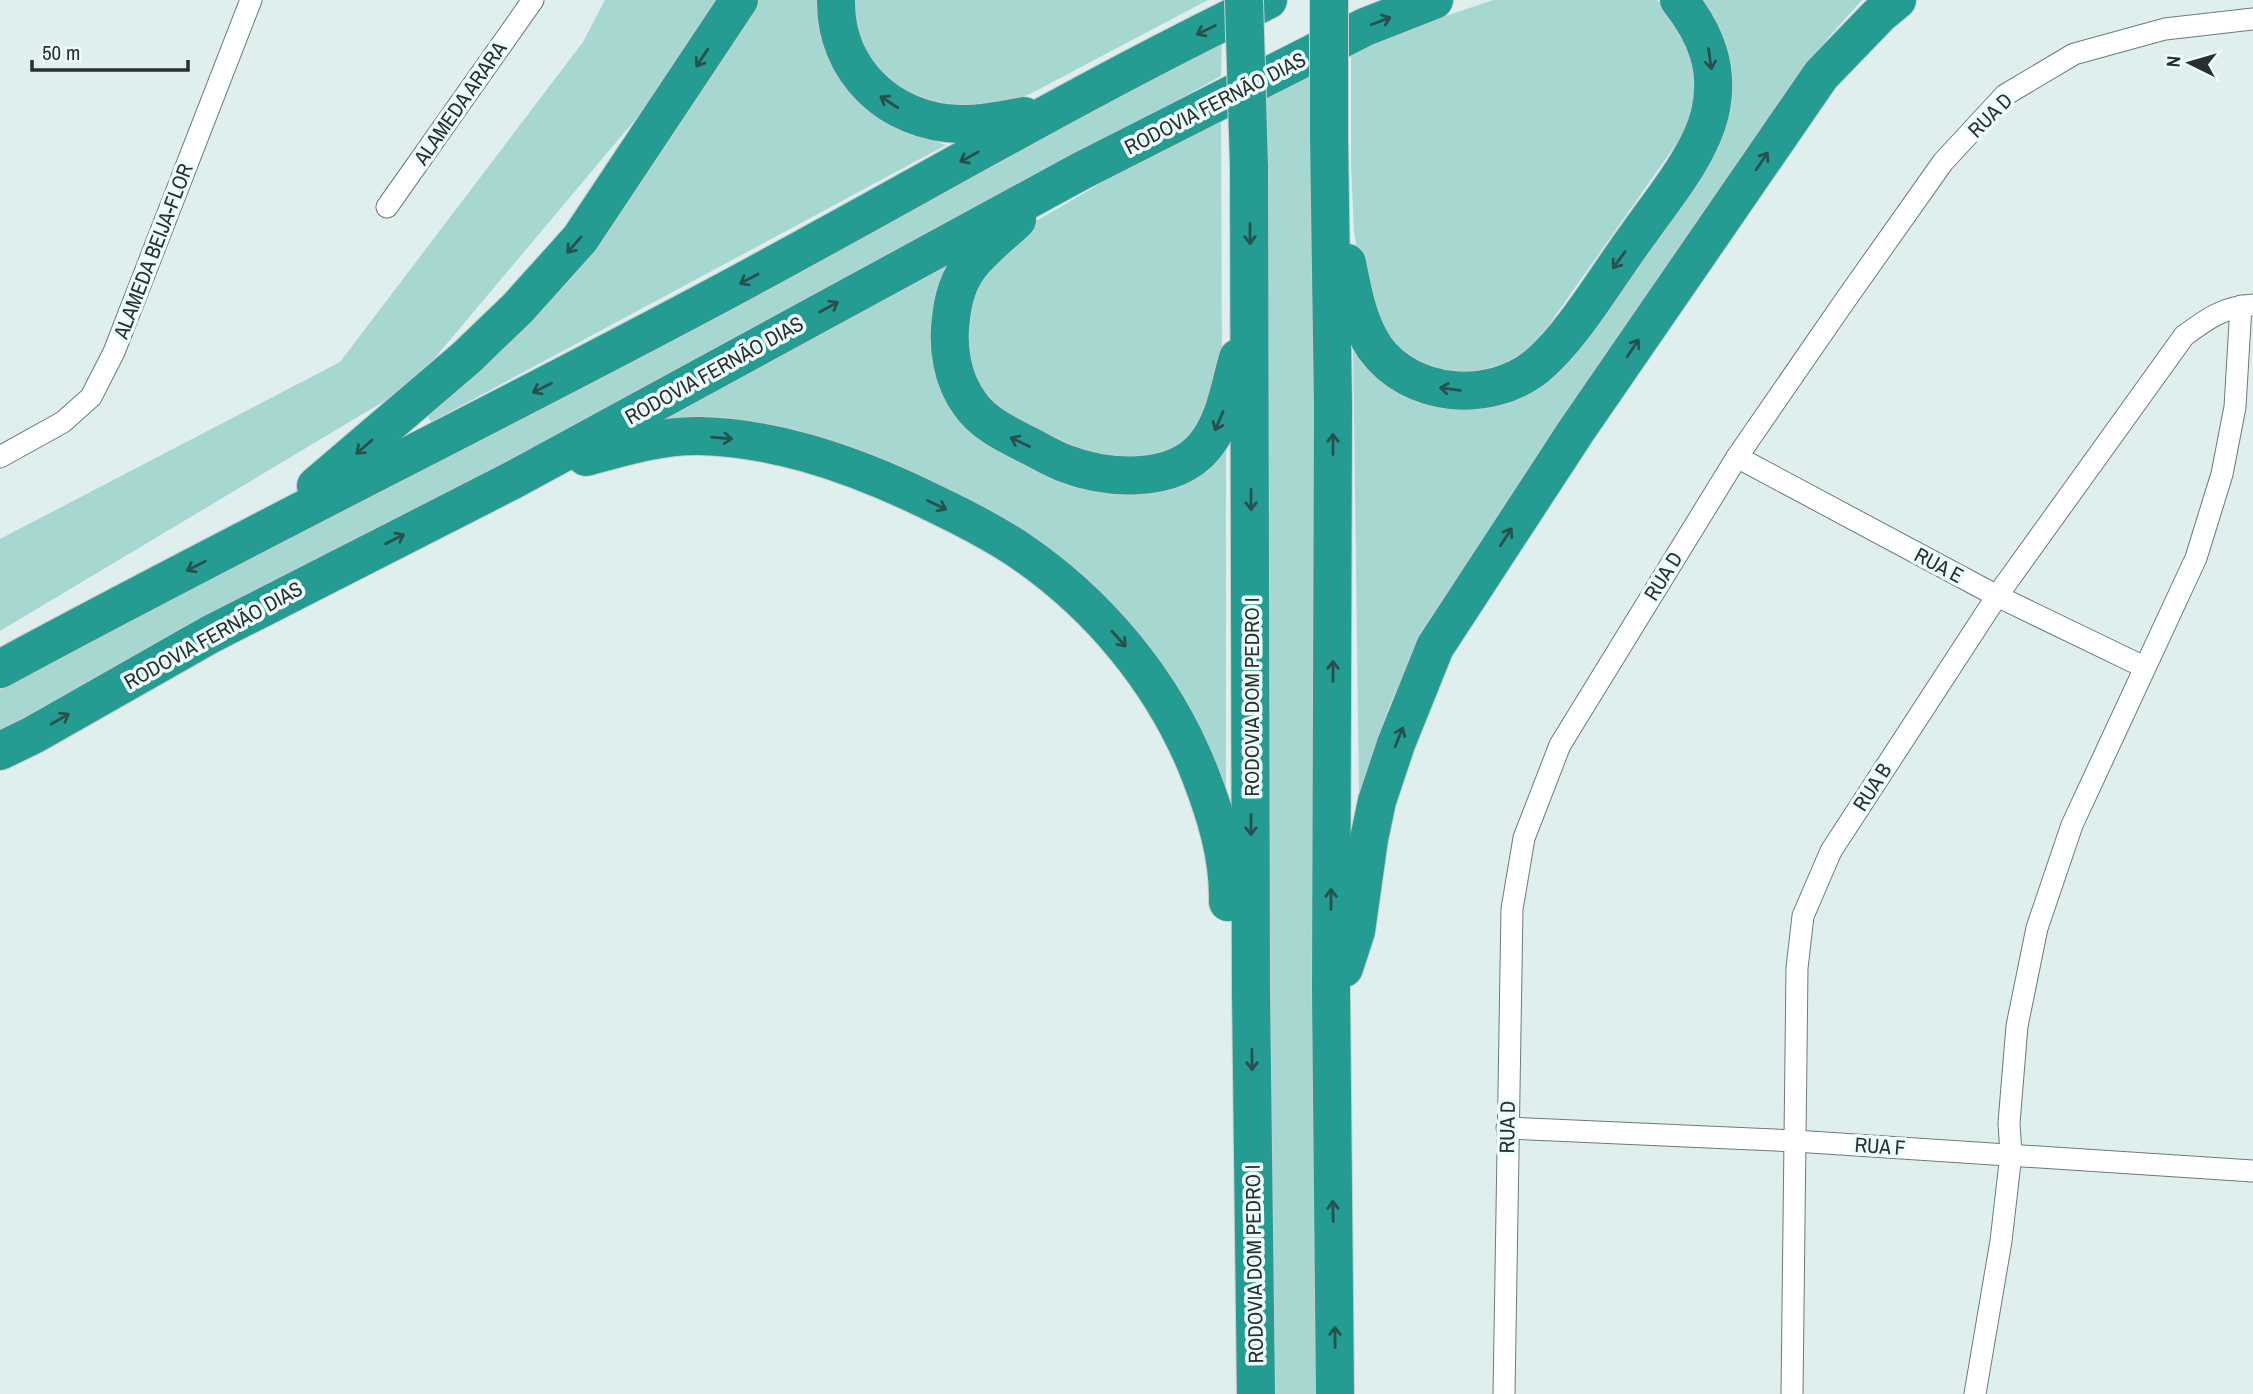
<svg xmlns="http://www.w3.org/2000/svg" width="2253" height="1394" font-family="'Archivo Narrow',sans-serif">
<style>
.green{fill:#a6d8d1}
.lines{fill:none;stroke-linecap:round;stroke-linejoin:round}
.street-casing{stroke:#6c7b79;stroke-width:23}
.highway-casing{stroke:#cccdcd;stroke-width:40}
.street{stroke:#fff;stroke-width:21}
.highway{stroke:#249c92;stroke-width:38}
.highway-bridge-casing{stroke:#cccdcd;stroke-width:40;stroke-linecap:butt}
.highway-bridge{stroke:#249c92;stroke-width:38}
.oneway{stroke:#28504c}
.labels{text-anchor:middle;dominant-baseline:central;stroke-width:7;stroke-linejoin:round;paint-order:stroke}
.street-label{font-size:21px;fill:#292f2e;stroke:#ebfcfa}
</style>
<rect width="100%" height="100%" fill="#deefed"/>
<g class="green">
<polygon points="605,0 719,0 655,96 413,384 0,631 0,539 340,362 583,42"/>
<polygon points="753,0 825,0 899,129 946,145 431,422 426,412"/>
<polygon points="848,0 1208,0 1030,94 996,108 937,109 867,71"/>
<path d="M1493,0H1657C1685,29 1704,75 1691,115C1688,124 1683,132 1679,140L1548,326L1526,351L1500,365L1471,372L1442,371L1392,349L1363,292L1354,231L1351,166V48Z"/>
<polygon points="1691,0 1862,0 1828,38 1795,83 1412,655 1390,704 1359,793 1353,342 1515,392 1712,140"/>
<polygon points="1222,33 1221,76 828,292 0,735 0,690"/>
<polygon points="1311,67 1323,1394 1265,1394 1259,89"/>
<polygon points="1221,113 1222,357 1210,419 1175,457 1085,461 990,404 963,354 976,271 1033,223"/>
<polygon points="966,250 941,371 1079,484 1226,441 1226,821 1207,760 977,514 642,428"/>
</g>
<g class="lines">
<defs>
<g id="street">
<polyline points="387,207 533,0"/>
<polyline points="0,457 63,422 91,397 114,352 251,0"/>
<polyline points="1737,457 1997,596 2144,667"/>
<polyline points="1507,1128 1795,1141 2253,1171"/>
<polyline points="1504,1394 1512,909 1524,838 1560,745 1737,457 1844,302 1943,162 2005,95 2074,54 2165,29 2253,19"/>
<path d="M1792,1394L1797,968L1803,916L1831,851L1997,596L2184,336C2207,319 2223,307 2253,305"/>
<polyline points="1975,1394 2001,1241 2011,1154 2009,1123 2017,1026 2037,928 2072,825 2196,558 2222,474 2235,407 2241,306"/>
</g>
<g id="highway">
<path d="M836,0C835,71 890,122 959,124C981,125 1003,120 1024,116"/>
<polyline points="1329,136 1333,407 1331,991 1335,1394"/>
<polyline points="1249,166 1251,992 1256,1394"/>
<path d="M1017,220C1002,234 984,248 971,264C958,280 953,299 951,318C947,347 952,380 970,404C983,423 1006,434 1026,444C1038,450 1051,458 1064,463C1105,479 1172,485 1204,447C1225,422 1229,389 1238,358"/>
<path d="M1347,263C1353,292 1358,323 1375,348C1411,398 1490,404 1537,366C1573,336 1608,275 1637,236C1662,200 1700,156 1710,113C1720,69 1706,34 1679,0"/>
<path d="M586,457C622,447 662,435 700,436C773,438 842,461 908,491C944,508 982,526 1016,548C1098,603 1164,682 1200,774C1216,815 1229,858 1228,902"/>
<polyline points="316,486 466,358 517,309 580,239 739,0"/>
<path d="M0,669C236,541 478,423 716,296C900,198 1079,91 1268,0"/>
<polyline points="0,751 33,735 209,635 511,481 1079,172 1365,27 1434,0"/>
<polyline points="1344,968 1356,931 1369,839 1377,801 1396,744 1435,647 1576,431 1821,75 1879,15 1897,0"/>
</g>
</defs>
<use href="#street" class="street-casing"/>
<use href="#highway" class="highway-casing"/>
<use href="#street" class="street"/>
<use href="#highway" class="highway"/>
<defs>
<g id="highway-bridge">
<polyline points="1244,0 1249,166"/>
<polyline points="1329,0 1329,136"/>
</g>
</defs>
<use href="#highway-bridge" class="highway-bridge-casing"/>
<use href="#highway-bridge" class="highway-bridge"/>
</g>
<defs><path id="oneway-shaft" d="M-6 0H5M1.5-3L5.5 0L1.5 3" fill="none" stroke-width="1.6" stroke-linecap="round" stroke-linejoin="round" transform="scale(1.75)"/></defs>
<g class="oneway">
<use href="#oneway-shaft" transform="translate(1381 21) rotate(-21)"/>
<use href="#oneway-shaft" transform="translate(1206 30) rotate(154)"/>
<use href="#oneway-shaft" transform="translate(702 58) rotate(123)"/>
<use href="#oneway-shaft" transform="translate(1710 59) rotate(82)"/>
<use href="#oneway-shaft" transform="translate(889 102) rotate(-147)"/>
<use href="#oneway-shaft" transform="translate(969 157) rotate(151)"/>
<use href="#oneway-shaft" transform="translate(1762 161) rotate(-56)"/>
<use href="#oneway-shaft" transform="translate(1250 234) rotate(90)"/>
<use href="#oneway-shaft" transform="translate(574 245) rotate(131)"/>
<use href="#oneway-shaft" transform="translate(1619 260) rotate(126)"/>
<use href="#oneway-shaft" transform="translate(749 279) rotate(152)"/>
<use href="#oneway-shaft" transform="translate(829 307) rotate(-29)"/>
<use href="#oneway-shaft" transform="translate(1633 348) rotate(-56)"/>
<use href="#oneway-shaft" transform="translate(542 388) rotate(153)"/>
<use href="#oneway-shaft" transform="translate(1450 389) rotate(-172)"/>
<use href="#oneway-shaft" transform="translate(1219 421) rotate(113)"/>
<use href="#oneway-shaft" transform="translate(722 438) rotate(5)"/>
<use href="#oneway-shaft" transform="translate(1020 442) rotate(-154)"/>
<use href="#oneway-shaft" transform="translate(1333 444) rotate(-90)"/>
<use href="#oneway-shaft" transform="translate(364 447) rotate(139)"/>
<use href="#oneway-shaft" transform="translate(1251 500) rotate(90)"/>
<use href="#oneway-shaft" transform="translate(937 505) rotate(26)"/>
<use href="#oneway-shaft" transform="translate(1506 537) rotate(-57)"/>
<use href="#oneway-shaft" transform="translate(395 539) rotate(-27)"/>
<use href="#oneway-shaft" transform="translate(196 566) rotate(153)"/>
<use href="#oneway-shaft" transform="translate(1119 639) rotate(48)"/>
<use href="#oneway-shaft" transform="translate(1333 671) rotate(-90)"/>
<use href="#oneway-shaft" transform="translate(60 719) rotate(-30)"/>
<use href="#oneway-shaft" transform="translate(1399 737) rotate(-68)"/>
<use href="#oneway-shaft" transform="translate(1251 825) rotate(90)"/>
<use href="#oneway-shaft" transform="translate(1331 899) rotate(-90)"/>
<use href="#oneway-shaft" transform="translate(1252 1060) rotate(89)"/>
<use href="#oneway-shaft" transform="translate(1333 1211) rotate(-91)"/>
<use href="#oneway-shaft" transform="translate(1335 1337) rotate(-91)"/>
</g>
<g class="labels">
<g class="street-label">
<text transform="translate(460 103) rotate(-55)">ALAMEDA ARARA</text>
<text transform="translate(1215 103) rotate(-27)">RODOVIA FERNÃO DIAS</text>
<text transform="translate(1990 115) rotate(-45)">RUA D</text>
<text transform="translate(153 251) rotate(-69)">ALAMEDA BEIJA-FLOR</text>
<text transform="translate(714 370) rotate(-29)">RODOVIA FERNÃO DIAS</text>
<text transform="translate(1939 565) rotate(28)">RUA E</text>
<text transform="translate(1663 576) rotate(-58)">RUA D</text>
<text transform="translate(213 635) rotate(-29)">RODOVIA FERNÃO DIAS</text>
<text transform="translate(1251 697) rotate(-90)">RODOVIA DOM PEDRO I</text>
<text transform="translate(1872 787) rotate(-57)">RUA B</text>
<text transform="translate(1507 1127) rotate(-89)">RUA D</text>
<text transform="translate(1880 1146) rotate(4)">RUA F</text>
<text transform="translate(1254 1264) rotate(-91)">RODOVIA DOM PEDRO I</text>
</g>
</g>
<g transform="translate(2190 63) rotate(275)" stroke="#ebfcfa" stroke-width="5" paint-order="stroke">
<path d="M0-5L12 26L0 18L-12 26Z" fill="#292f2e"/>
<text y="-10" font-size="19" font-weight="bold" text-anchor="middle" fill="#292f2e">N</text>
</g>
<path d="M32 60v10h156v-10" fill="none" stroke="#292f2e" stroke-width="3.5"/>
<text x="42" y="60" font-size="21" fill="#292f2e" stroke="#ebfcfa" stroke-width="5" paint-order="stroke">50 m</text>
</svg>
